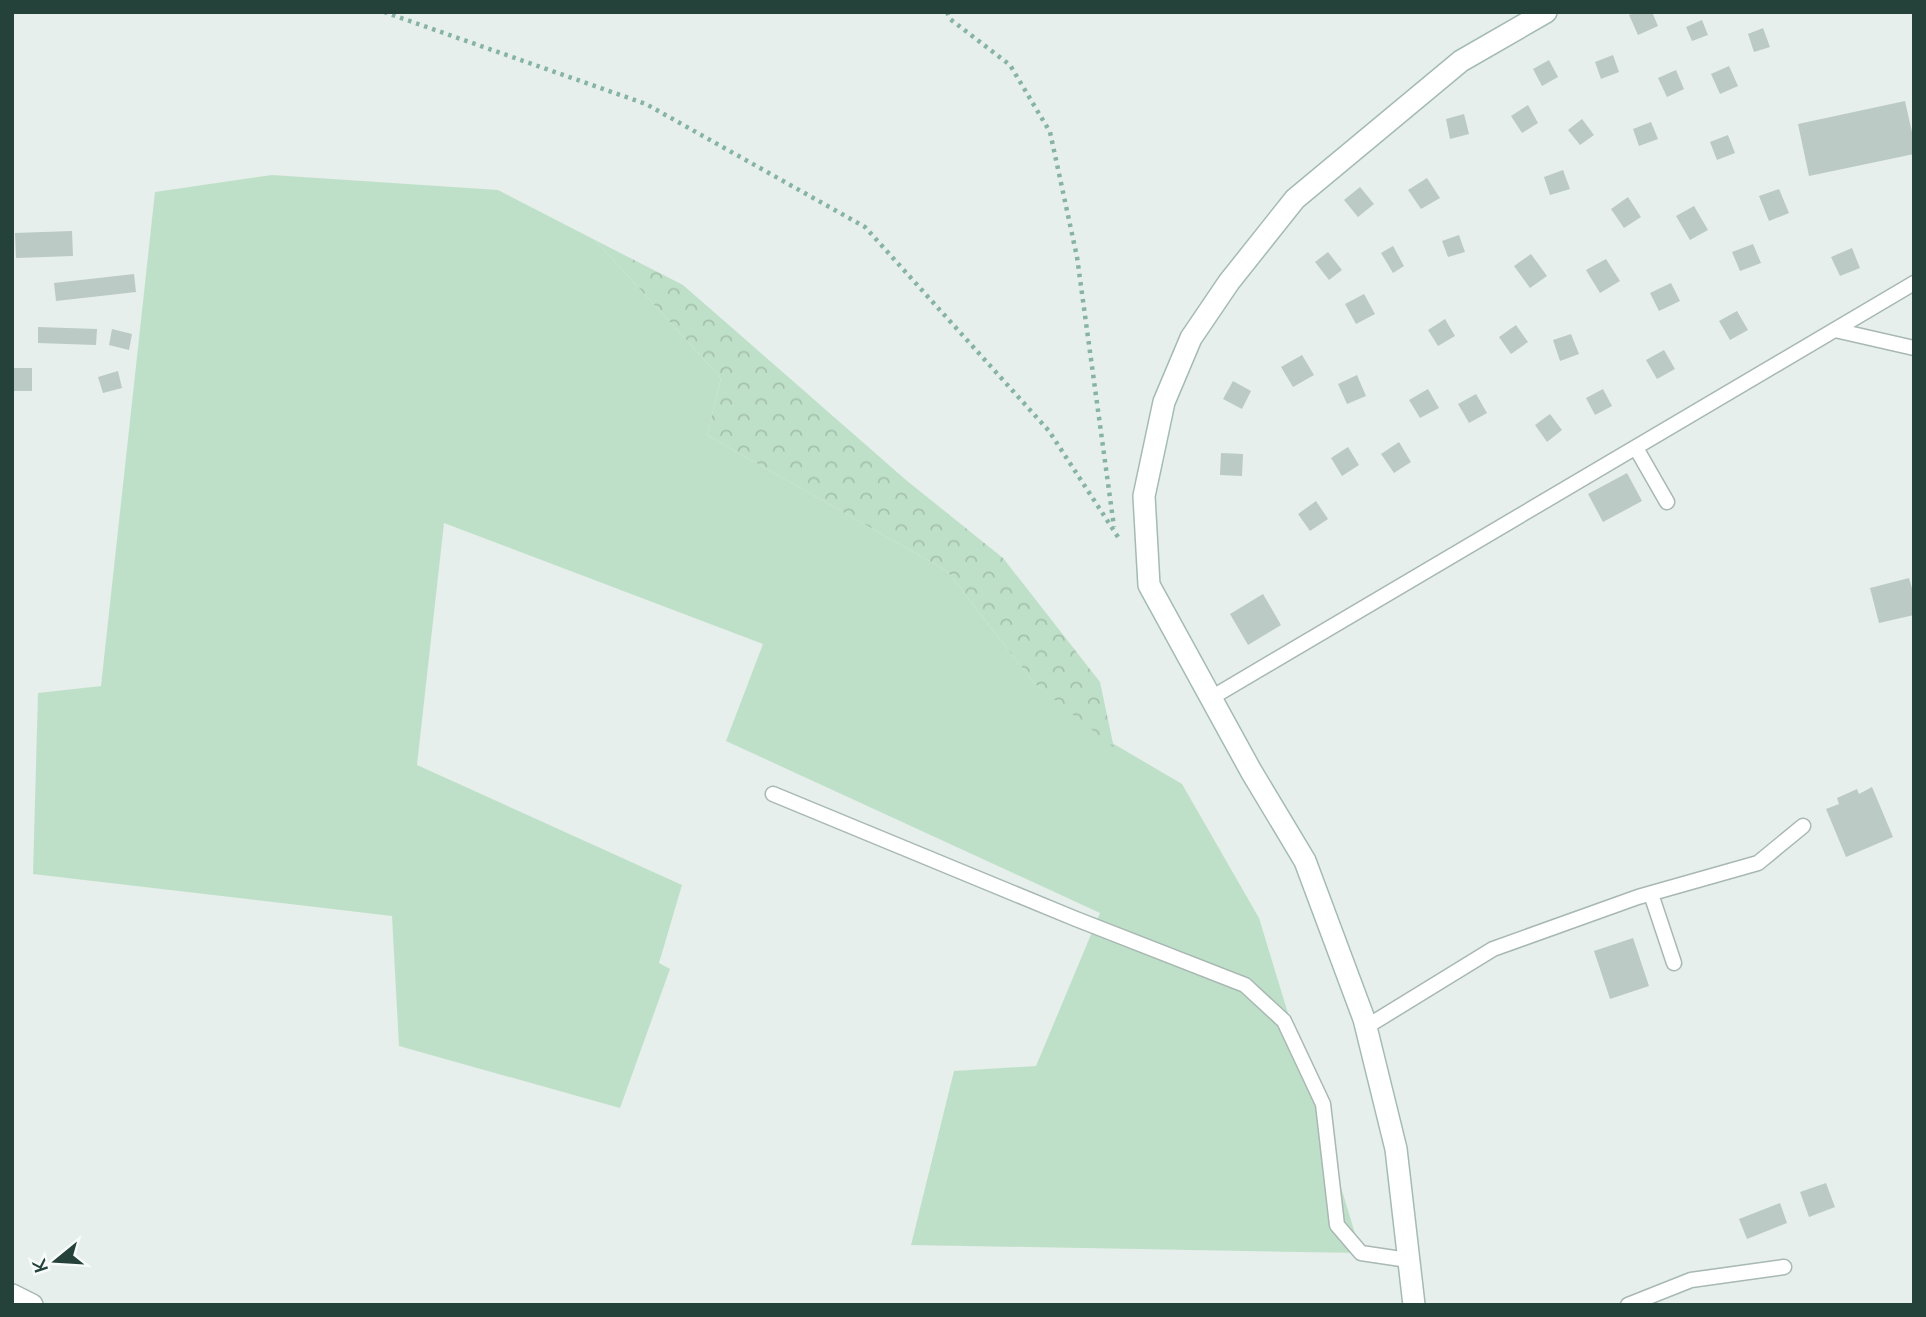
<svg xmlns="http://www.w3.org/2000/svg" width="1926" height="1317" font-family="Mulish,sans-serif">
<style>
.green{fill:#bfe0c8}
.forest{fill:url(#forest-crowns)}
.building{fill:#bbcac4}
.lines{fill:none;stroke-linecap:round;stroke-linejoin:round}
.lane-casing{stroke:#a8b8b2;stroke-width:17}
.street-casing{stroke:#a8b8b2;stroke-width:24}
.secondary-casing{stroke:#a4bbb3;stroke-width:24}
.path{stroke:#86b3a5;stroke-width:4.5;stroke-dasharray:3.5 5;stroke-linecap:butt}
.lane{stroke:#fff;stroke-width:14}
.street{stroke:#fff;stroke-width:21}
.secondary{stroke:#fff;stroke-width:21}
</style>
<defs>
<pattern id="forest-crowns" width="20" height="18" patternUnits="userSpaceOnUse" patternTransform="scale(1.75)"><rect width="20" height="18" fill="#bfe0c8"/><path d="M2 6a3 3 0 1 1 6 0M12 15a3 3 0 1 1 6 0" fill="none" stroke="#a4c1ad"/></pattern>
</defs>
<rect width="100%" height="100%" fill="#e6efeb"/>
<polygon class="green" points="272,175 498,190 595,240 721,378 707,435 947,571 1034,683 1102,737 1182,784 1259,918 1361,1253 911,1245 954,1071 1036,1066 1100,913 726,741 763,644 444,523 417,765 682,885 659,963 670,969 620,1108 399,1046 392,916 33,874 38,693 101,686 155,192"/>
<polygon class="forest" points="595,240 683,285 906,480 1003,558 1100,682 1114,748 1034,683 947,571 707,435 721,378"/>
<g class="building">
<polygon points="1635,12 1652,12 1658,26 1638,35 1629,15"/>
<polygon points="1702,20 1708,35 1692,41 1686,27"/>
<polygon points="1763,28 1770,47 1754,52 1748,34"/>
<polygon points="1613,55 1619,72 1601,79 1595,62"/>
<polygon points="1549,60 1558,77 1542,86 1533,69"/>
<polygon points="1729,66 1738,86 1720,94 1711,74"/>
<polygon points="1676,70 1684,89 1667,97 1658,78"/>
<polygon points="1905,101 1914,141 1914,154 1809,176 1798,124"/>
<polygon points="1528,105 1538,123 1522,133 1511,116"/>
<polygon points="1464,114 1469,134 1450,139 1446,119"/>
<polygon points="1582,119 1594,135 1580,145 1568,130"/>
<polygon points="1651,122 1658,139 1639,146 1633,129"/>
<polygon points="1728,135 1735,153 1717,160 1710,142"/>
<polygon points="1563,170 1570,189 1550,195 1544,177"/>
<polygon points="1427,178 1440,198 1421,209 1408,190"/>
<polygon points="1360,187 1374,204 1358,217 1344,200"/>
<polygon points="1779,189 1789,213 1769,221 1759,196"/>
<polygon points="1628,197 1641,217 1624,228 1611,209"/>
<polygon points="1694,206 1708,230 1690,240 1676,216"/>
<polygon points="72,231 73,256 16,258 15,233"/>
<polygon points="1459,235 1465,252 1448,257 1442,241"/>
<polygon points="1753,244 1761,263 1740,271 1732,252"/>
<polygon points="1393,246 1404,266 1393,273 1381,253"/>
<polygon points="1852,248 1860,268 1840,276 1831,257"/>
<polygon points="1328,252 1342,270 1329,280 1315,262"/>
<polygon points="1531,254 1547,276 1530,288 1514,266"/>
<polygon points="1606,259 1620,281 1600,293 1586,270"/>
<polygon points="134,274 136,292 56,301 54,283"/>
<polygon points="1671,283 1680,301 1659,311 1650,293"/>
<polygon points="1364,294 1375,314 1356,324 1345,304"/>
<polygon points="1737,311 1748,330 1730,340 1719,321"/>
<polygon points="1445,319 1455,336 1438,346 1428,330"/>
<polygon points="1516,325 1528,342 1511,354 1499,337"/>
<polygon points="38,327 97,329 96,345 38,343"/>
<polygon points="112,329 132,334 129,350 109,345"/>
<polygon points="1571,334 1579,354 1560,361 1553,340"/>
<polygon points="1664,350 1675,369 1657,379 1646,360"/>
<polygon points="1302,355 1314,375 1293,387 1281,367"/>
<rect x="12" y="368" width="20" height="23"/>
<polygon points="118,371 122,388 103,393 98,377"/>
<polygon points="1357,375 1366,396 1347,404 1338,384"/>
<polygon points="1233,381 1251,391 1242,409 1223,399"/>
<polygon points="1428,389 1439,408 1420,418 1409,400"/>
<polygon points="1603,389 1612,406 1595,415 1586,398"/>
<polygon points="1476,394 1487,413 1469,423 1458,404"/>
<polygon points="1550,414 1562,430 1547,442 1535,425"/>
<polygon points="1399,442 1411,462 1394,473 1381,454"/>
<polygon points="1348,447 1359,465 1342,476 1331,458"/>
<polygon points="1221,453 1243,454 1242,476 1220,475"/>
<polygon points="1627,473 1642,501 1603,522 1588,494"/>
<polygon points="1316,501 1328,519 1310,531 1298,514"/>
<polygon points="1909,578 1914,595 1914,615 1879,623 1870,588"/>
<polygon points="1263,594 1281,625 1248,645 1230,614"/>
<polygon points="1872,787 1893,837 1846,857 1826,809 1839,804 1837,798 1857,789 1859,794"/>
<polygon points="1633,938 1649,986 1610,999 1594,951"/>
<polygon points="1826,1183 1835,1207 1809,1217 1800,1192"/>
<polygon points="1780,1203 1787,1223 1747,1239 1739,1219"/>
</g>
<g class="lines">
<defs>
<g id="lane">
<polyline points="1835,330 1914,348"/>
<polyline points="1636,448 1667,502"/>
<polyline points="1211,698 1914,283"/>
<polyline points="773,794 1076,919 1245,985 1284,1021 1323,1104 1337,1225 1361,1253 1408,1260"/>
<polyline points="1651,894 1674,963"/>
<polyline points="1366,1027 1493,949 1638,897 1758,863 1803,826"/>
<polyline points="1628,1305 1691,1280 1784,1267"/>
</g>
<polyline id="street" points="12,1295 32,1305"/>
<polyline id="secondary" points="1414,1305 1396,1149 1364,1019 1305,861 1251,771 1149,585 1144,496 1164,402 1191,338 1229,282 1295,199 1461,61 1546,12"/>
</defs>
<use href="#lane" class="lane-casing"/>
<use href="#street" class="street-casing"/>
<use href="#secondary" class="secondary-casing"/>
<g class="path">
<polyline points="384,12 646,104 865,227 1049,431 1118,537"/>
<polyline points="947,12 950,19 1010,65 1050,132 1077,257 1114,527"/>
</g>
<use href="#lane" class="lane"/>
<use href="#street" class="street"/>
<use href="#secondary" class="secondary"/>
</g>
<rect width="1926" height="1317" fill="none" stroke="#24423a" stroke-width="28"/>
<g transform="translate(56 1261) rotate(252)" stroke="#f7fbf9" stroke-width="5" paint-order="stroke">
<path d="M0-5L12 26L0 18L-12 26Z" fill="#24423a"/>
<text y="-10" font-size="19" font-weight="bold" text-anchor="middle" fill="#24423a">K</text>
</g>
</svg>
